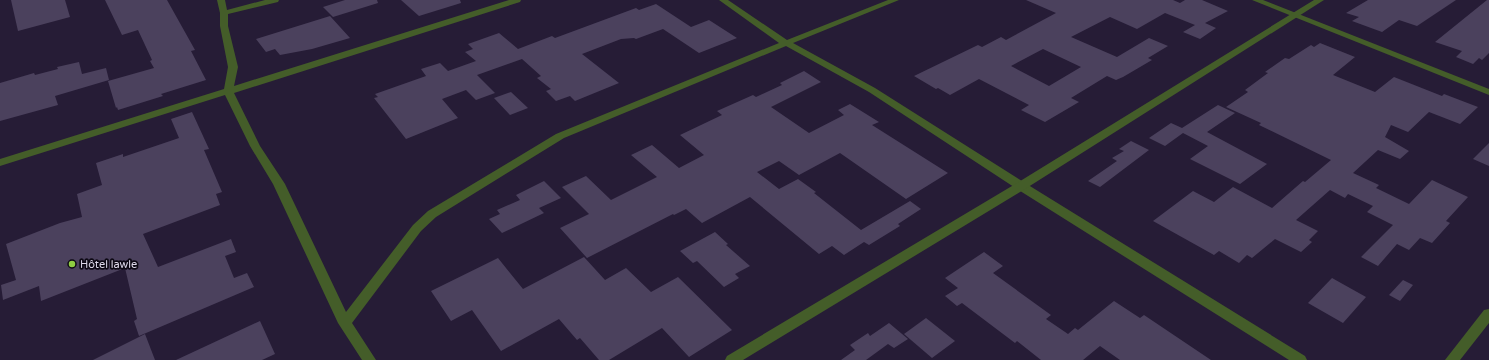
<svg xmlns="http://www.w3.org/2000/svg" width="1489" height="360" font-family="'Varela Round',sans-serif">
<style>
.building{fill:#4b415d;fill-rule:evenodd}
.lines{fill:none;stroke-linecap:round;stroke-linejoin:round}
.minor{fill:#445d29;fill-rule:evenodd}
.tertiary{fill:#445d29;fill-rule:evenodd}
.poi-dot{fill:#8fcd42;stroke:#0d0914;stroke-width:1.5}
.labels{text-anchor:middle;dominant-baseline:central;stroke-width:3.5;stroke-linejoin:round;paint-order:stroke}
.poi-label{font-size:11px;fill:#ded9ea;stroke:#0d0914;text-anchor:start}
</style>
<rect width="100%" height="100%" fill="#261c36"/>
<g class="building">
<polygon points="11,0 65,0 70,17 18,31"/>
<polygon points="105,0 167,0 195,50 191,51 206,80 161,94 163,96 118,110 117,107 116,108 108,81 154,68 150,61 152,60 138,30 122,35"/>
<polygon points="345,0 377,0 378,3 333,17 323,7"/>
<polygon points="401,0 460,0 461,3 419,16"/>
<path d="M1026,0H1173L1180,3L1185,0H1202L1228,11L1205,23L1216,28L1200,39L1183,32L1195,25L1165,13L1137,29L1110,17L1071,37L1117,57L1149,38L1168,46L1148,58L1152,60L1123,77L1116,80L1107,76L1071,98L1079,102L1045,122L1021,110L1029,105L979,79L950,95L938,88L936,89L914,76L978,45L982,47L1001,37L1006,40L1056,13ZM1043,49L1081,67L1049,86L1011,66Z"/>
<polygon points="1368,0 1456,0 1417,26 1399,20 1382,32 1352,21 1359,17 1346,13"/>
<polygon points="1487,0 1489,0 1489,53 1482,60 1479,58 1473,64 1456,57 1462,51 1435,42"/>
<polygon points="656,4 691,27 709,20 737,38 699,53 663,29 636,39 634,38 621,39 582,54 619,83 575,101 570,96 556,101 546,91 551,89 537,78 541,76 522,59 477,75 495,93 476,100 466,90 442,99 458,118 406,139 374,98 378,97 375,94 426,76 421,69 440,63 448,71 476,61 465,52 473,49 468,44 499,33 518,49 552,36 555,38 636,8 639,10"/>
<polygon points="330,16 350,38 312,49 280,55 275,49 266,52 256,39"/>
<polygon points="1320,43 1355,57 1333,75 1375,92 1394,77 1442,96 1444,94 1478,107 1460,124 1429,112 1408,132 1391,125 1385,137 1409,151 1400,159 1378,150 1353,173 1379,185 1376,188 1409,204 1432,180 1468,197 1446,221 1450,223 1432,243 1420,238 1409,250 1397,244 1378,266 1361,257 1393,225 1367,212 1373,206 1348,194 1345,198 1330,190 1296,220 1318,231 1309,240 1312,242 1301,252 1275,239 1252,258 1247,255 1239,263 1219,251 1214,255 1153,221 1193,191 1214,202 1233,187 1272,208 1303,181 1305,182 1331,160 1259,125 1261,123 1226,107 1248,92 1245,90 1268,73 1265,72 1285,58 1289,59 1311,45 1314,47"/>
<polygon points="79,62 82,74 106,68 109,80 55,96 58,105 0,121 0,83 34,73 35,75 58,69 57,67"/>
<polygon points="804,71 821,82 771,107 809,133 844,115 838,110 850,104 879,122 872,125 948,173 906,199 840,153 799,175 779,161 757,172 779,189 798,179 816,192 814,193 861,230 910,201 921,209 898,224 900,226 869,245 864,242 844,255 832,246 819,254 750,197 702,223 686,209 674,215 673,214 587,258 560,228 589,214 562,187 586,176 611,200 657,177 631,155 652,145 679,168 704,155 680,135 722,115 717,111 753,95 756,97 782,85 780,83"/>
<polygon points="511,92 528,108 510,115 494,98"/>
<polygon points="1218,105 1235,113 1207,132 1267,164 1240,184 1190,159 1208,146 1183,133 1165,146 1149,138 1171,123 1182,128"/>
<polygon points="192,112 209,149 204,150 222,192 216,194 220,205 143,234 158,267 231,239 236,252 225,256 234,278 247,273 254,287 139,336 134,321 137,319 125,268 41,301 39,286 3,300 1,285 16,280 6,244 60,223 82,217 77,194 102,185 96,163 123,154 123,157 179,138 171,119"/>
<polygon points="1131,141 1149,150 1100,187 1088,181 1117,161 1112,158 1124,151 1119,149"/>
<polygon points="1489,143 1489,166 1473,159"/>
<polygon points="544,181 561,198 539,208 544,213 502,233 489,219 500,214 497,210 520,200 516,195"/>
<polygon points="715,232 728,244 726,245 750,266 735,274 739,278 724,287 697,261 693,263 680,251"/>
<polygon points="984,252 1003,266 993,273 1051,315 1046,319 1068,334 1075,328 1078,330 1114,301 1140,318 1144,315 1211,360 1120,360 1100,346 1083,360 1041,360 1017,341 1015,343 962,303 957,306 945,296 958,288 945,278"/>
<polygon points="584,257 605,280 626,268 651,292 678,277 732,330 689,357 662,328 609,360 599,360 580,338 577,340 559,319 501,351 472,310 451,321 431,291 498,258 523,289"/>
<polygon points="1332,278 1366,297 1343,323 1308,303"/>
<polygon points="1403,280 1413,285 1400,301 1389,295"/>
<polygon points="926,318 955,341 932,358 904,334"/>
<polygon points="260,321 275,354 262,360 176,360"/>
<polygon points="889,323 908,339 894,348 888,344 866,360 841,360 855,350 850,345 868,333 870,336"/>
<polygon points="145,334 155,360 93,360"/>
</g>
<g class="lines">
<g class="minor">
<polygon points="217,0 225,0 227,10 265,0 279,0 278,2 228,14 228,26 238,67 234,86 509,0 521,0 520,2 234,93 260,146 285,184 346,312 413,225 428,211 556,134 779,43 719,0 728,0 787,40 888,0 899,0 793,43 875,88 1025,183 1305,356 1307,360 1289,360 1017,189 869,92 786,46 564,138 436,217 421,231 352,323 376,360 362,360 338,323 273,184 250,146 225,95 0,166 0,159 224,89 228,67 220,26 220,13"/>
<polygon points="1252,0 1263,0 1489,89 1489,95"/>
<polygon points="1489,309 1489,323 1460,360 1445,360 1484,310"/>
</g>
<polygon class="tertiary" points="1314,0 1324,0 1025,189 743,360 725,360 727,356 1017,183"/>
</g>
<circle class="poi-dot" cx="72" cy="264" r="4"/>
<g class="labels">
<g class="poi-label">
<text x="80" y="264">Hôtel lawle</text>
</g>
</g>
</svg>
